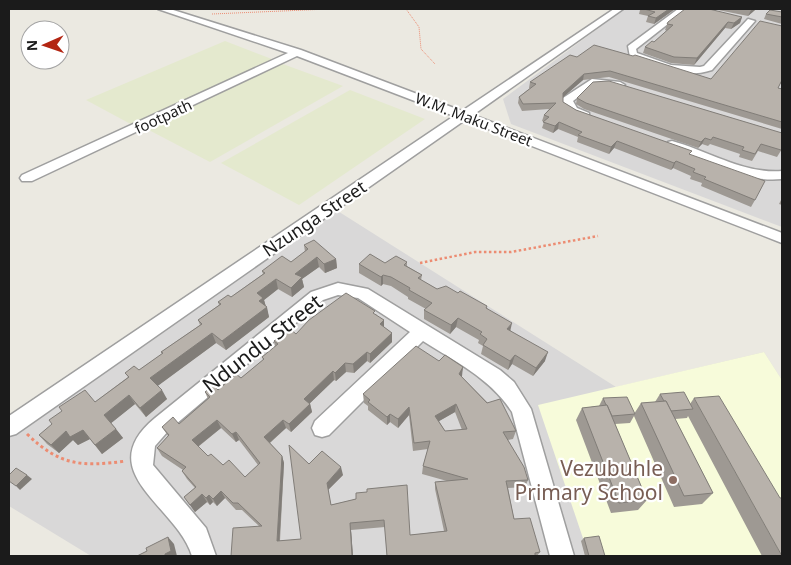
<svg xmlns="http://www.w3.org/2000/svg" width="791" height="565" font-family="'Noto Sans',sans-serif">
<style>
.residential{fill:#d9d8d8}
.education{fill:#f7fbda}
.farmland{fill:#e4e9ce}
.lines{fill:none;stroke-linecap:round;stroke-linejoin:round}
.minor-casing{stroke:#9f9f9f;stroke-width:3}
.path-far2{stroke:#ec8c72;stroke-width:1;stroke-dasharray:1 1;stroke-linecap:butt}
.path-far1{stroke:#ec8c72;stroke-width:2.5;stroke-dasharray:2.5 2.5;stroke-linecap:butt}
.path{stroke:#ec8c72;stroke-width:3;stroke-dasharray:3 3;stroke-linecap:butt}
.minor{fill:#fff;fill-rule:evenodd}
.wall{fill:#9e9993;fill-rule:evenodd}
.shaded-wall{fill:#817d78}
.building{fill:#b8b2ab;stroke:#817d78;fill-rule:evenodd}
.education-dot{fill:#8d6e63;stroke:#fff;stroke-width:2}
.labels{text-anchor:middle;dominant-baseline:central;stroke-width:4.5;stroke-linejoin:round;paint-order:stroke}
.far-street-label{font-size:15px;fill:#1b1b1b;stroke:#fff}
.street-label{font-size:18px;fill:#1b1b1b;stroke:#fff}
.near-street-label{font-size:21px;fill:#1b1b1b;stroke:#fff}
.near-education-label{font-size:21px;fill:#785e54;stroke:#fff;text-anchor:end}
</style>
<rect width="100%" height="100%" fill="#ebe9e1"/>
<g class="residential">
<polygon points="624,9 782,9 782,227 511,124 503,99"/>
<polygon points="333,208 616,387 764,352 782,380 782,556 91,556 9,506 9,434"/>
</g>
<polygon class="education" points="764,352 782,380 782,556 589,556 538,405"/>
<g class="farmland">
<polygon points="225,41 277,61 138,128 86,100"/>
<polygon points="280,63 343,86 210,162 145,128"/>
<polygon points="350,90 425,119 299,205 221,163"/>
</g>
<g class="lines">
<defs>
<g id="minor">
<polygon points="158,9 170,9 301,50 462,111 614,9 623,9 473,115 782,233 782,243 465,120 16,434 9,436 9,416 454,116 297,56 32,181 22,181 20,178 22,175 288,53"/>
<path d="M678,9H687L636,49L637,53L671,65L700,67L704,66L748,19L755,21L712,70C685,79 653,69 630,57L628,46Z"/>
<path d="M592,79L620,82L625,85L620,88L594,85L573,101L577,108L589,113V117C576,120 568,111 561,101L563,98Z"/>
<path d="M672,141C709,151 743,174 782,171V179C744,183 702,161 668,148L666,145L668,142Z"/>
<path d="M338,283L368,289L500,370L514,382L531,409L574,556H550L512,412C491,379 456,362 423,341L329,435L322,437L315,435L312,428L315,421L410,332L358,298L338,295L323,300L169,430L155,446L153,465L206,528L216,556H192C177,506 90,472 155,418L311,292Z"/>
</g>
</defs>
<use href="#minor" class="minor-casing"/>
<g class="path-far2">
<polyline points="406,9 419,27 421,49 435,64"/>
<polyline points="212,14 329,9"/>
</g>
<polyline class="path-far1" points="420,263 475,252 511,252 598,236"/>
<path class="path" d="M27,434C60,466 82,467 126,461"/>
<use href="#minor" class="minor"/>
</g>
<g class="wall">
<polygon points="639,9 675,9 654,24 646,22 648,16 639,14 640,10 638,10"/>
<polygon points="713,9 756,9 755,10 748,16"/>
<polygon points="782,12 782,24 764,19 766,14"/>
<polygon points="742,17 740,23 731,29 725,28 694,65 671,63 643,53 645,47 654,42 667,31 665,30 668,22"/>
<polygon points="782,26 782,81 778,88 782,89 782,129 609,77 583,80 563,97 563,102 576,110 690,154 755,200 751,207 701,186 702,183 690,179 691,176 673,168 671,170 614,148 609,154 577,142 578,137 558,129 553,133 542,128 544,122 542,121 544,115 549,109 522,111 518,103 519,97 530,88 529,88 530,82 577,57 711,79"/>
<polygon points="577,98 782,149 777,157 758,151 752,161 739,157 740,154 710,144 708,146 702,144 698,148 584,109 576,104"/>
<polygon points="782,198 782,205 779,204"/>
<polygon points="304,245 336,259 337,268 325,273 319,267 302,279 304,287 292,297 278,289 264,300 269,317 226,350 216,343 157,386 167,399 146,417 135,404 111,423 123,438 102,454 90,439 78,445 73,440 59,453 47,444 39,435 95,402 128,377 125,373 139,370 162,354 161,352 200,325 198,320 219,305 218,302 231,297 263,274 262,271 291,262 305,252"/>
<polygon points="407,262 407,266 422,275 421,280 437,289 458,293 487,306 487,308 510,330 545,361 533,376 512,364 508,370 481,354 483,346 478,343 479,340 456,327 450,334 424,319 424,310 426,309 408,299 408,297 391,286 383,284 381,286 359,273 359,264"/>
<path d="M376,314L384,327L392,342L370,363L367,361L354,373L346,372L336,381L334,380L310,403L312,412L291,432L286,428L270,443L282,456L284,463L280,541L301,539L309,464L343,475L328,490L331,505L356,499L410,535L444,531L435,489V482L447,481L422,474L423,466L428,449L413,451L409,415L398,428L390,422L387,425L368,410V406L364,403L363,394L439,361L463,367L461,376L516,431L513,439L508,440L528,480L525,487L508,488L514,519L540,552L537,556H387L385,527L351,530L353,556H231L259,526L242,510H236L225,498L217,506L213,502L210,505L207,502L195,512L184,497L195,488L187,479L182,471L183,470L162,456L157,448L168,436L162,427L179,424L208,399L205,392L218,390L241,378L263,360L262,357L275,346L274,341L296,334ZM455,412L462,430L445,431L439,421ZM221,428L236,442L239,440L258,465L245,477L208,456L198,447Z"/>
<polygon points="660,394 690,404 694,398 782,556 762,556 688,416 687,418 675,419 713,493 702,504 674,507 634,416 630,423 615,424 647,500 638,510 611,513 576,420 582,408 599,406 603,398 634,414 641,403 655,402"/>
<polygon points="584,538 605,556 585,556 581,541"/>
</g>
<g class="shaded-wall">
<polygon points="669,9 675,9 654,24 656,18"/>
<polygon points="752,9 756,9 755,10 748,16 751,10"/>
<polygon points="742,17 740,23 731,29 734,23"/>
<polygon points="728,22 725,28 694,65 697,58"/>
<polygon points="584,74 583,80 561,99 563,93"/>
<polygon points="559,122 558,129 553,133 555,126"/>
<polygon points="705,138 702,144 698,148 701,142"/>
<polygon points="617,141 614,148 609,154 611,147"/>
<polygon points="676,161 673,168 671,170 674,163"/>
<polygon points="317,257 319,267 302,279 304,287 292,297 291,288 295,274"/>
<polygon points="336,259 337,268 325,273 324,264"/>
<polygon points="383,275 383,284 381,286 381,277"/>
<polygon points="276,279 278,289 264,300 266,307 261,311 257,293"/>
<polygon points="267,307 269,317 226,350 222,341"/>
<polygon points="458,318 456,327 450,334 451,325"/>
<polygon points="384,320 384,328 380,324"/>
<polygon points="512,323 510,332 507,329"/>
<polygon points="212,333 216,343 155,388 150,378"/>
<polygon points="392,333 392,342 370,363 370,354"/>
<polygon points="367,352 367,361 354,373 353,364"/>
<polygon points="548,352 545,361 533,376 536,368"/>
<polygon points="515,355 512,364 508,370 510,361"/>
<polygon points="345,363 346,372 336,381 335,373"/>
<polygon points="463,367 462,376 457,382 459,374"/>
<polygon points="333,371 334,380 306,407 304,399"/>
<polygon points="162,390 167,399 146,417 140,408"/>
<polygon points="129,395 135,404 110,424 104,415"/>
<polygon points="310,404 312,412 291,432 289,424"/>
<polygon points="456,404 455,412 434,424 435,416"/>
<polygon points="409,407 409,415 398,428 398,419"/>
<polygon points="390,414 390,422 387,425 387,417"/>
<polygon points="217,420 221,428 196,448 192,440"/>
<polygon points="283,420 286,428 267,445 264,437"/>
<polygon points="116,429 123,438 102,454 95,445"/>
<polygon points="83,430 90,439 78,445 73,440 59,453 51,445 66,431"/>
<polygon points="236,432 239,440 236,442 232,434"/>
<polygon points="282,456 284,463 279,548 277,541"/>
<polygon points="341,467 343,475 328,490 327,483"/>
<polygon points="27,475 32,479 20,490 16,486"/>
<polygon points="221,491 225,498 217,506 213,499"/>
<polygon points="202,494 207,502 195,512 190,505"/>
<polygon points="209,495 213,502 210,505 206,498"/>
<polygon points="350,523 351,530 353,556 352,556"/>
<polygon points="168,537 174,544 177,556 165,556 165,554"/>
</g>
<g class="building">
<polygon points="644,9 669,9 656,18 648,16 655,12"/>
<polygon points="685,9 709,9 742,17 734,23 728,22 697,58 674,57 645,47 652,41 654,42 673,25 667,24 668,22"/>
<polygon points="770,10 782,12 782,17 766,14"/>
<polygon points="760,21 782,26 782,80 778,88 782,89 782,122 610,71 584,74 563,93 563,102 576,110 692,151 689,154 765,181 755,200 704,179 706,177 693,172 695,169 676,161 674,163 617,141 611,147 578,135 582,132 559,122 555,126 543,122 549,117 544,115 556,103 523,104 519,97 536,84 530,82 570,55 577,57 594,45 633,56 635,55 711,79"/>
<polygon points="609,81 782,133 782,149 781,150 761,144 755,154 742,150 744,147 713,137 711,140 705,138 701,142 586,103 577,98 593,82"/>
<polygon points="314,240 336,259 324,264 317,257 295,274 302,277 291,288 276,279 257,293 263,298 259,301 267,307 222,341 212,333 150,378 162,390 140,408 129,395 104,415 116,429 95,445 83,430 70,437 66,431 51,445 39,435 52,424 49,420 62,411 59,407 85,390 95,402 129,377 125,373 134,366 139,370 163,353 161,352 202,324 198,320 221,304 218,302 228,295 231,297 265,273 262,271 282,256 291,262 308,249 304,245"/>
<polygon points="370,254 385,263 396,256 407,262 404,265 422,275 418,278 437,289 446,286 458,293 460,291 487,306 486,308 512,323 507,329 548,352 536,368 515,355 510,361 483,345 487,339 480,334 482,332 458,318 451,325 424,310 432,303 409,290 410,288 391,277 383,275 381,277 359,264"/>
<path d="M346,293L375,311L373,313L384,320L380,324L392,333L370,354L367,352L353,364L345,363L335,373L333,371L304,399L310,404L289,424L283,420L264,437L282,456L277,541L301,539L289,445L309,464L322,451L341,467L327,483L331,505L356,499V493L367,492V489L407,485L410,535L447,531L435,482L468,479L423,466L430,441L414,443L409,407L398,419L390,414L387,417L368,402L370,400L363,394L416,346L439,361L445,355L463,367L459,374L487,403L500,399L516,431L503,432L524,467L528,480L506,481L514,519L530,518L540,552L535,553V556H387L384,520L350,523L352,556H231L233,528L262,526L238,503H233L221,491L213,499L209,495L206,498L202,494L190,505L184,497L196,487L182,471L186,467L157,448L169,435L162,427L173,417L179,424L210,397L205,392L213,385L218,390L236,374L241,378L264,359L262,357L278,344L274,341L289,328L296,334L309,320ZM456,404L467,429L445,431L435,416ZM217,420L232,434L236,432L260,463L245,477L229,460L223,465L211,454L208,456L192,440Z"/>
<polygon points="684,392 693,409 671,411 666,401 664,401 660,394"/>
<polygon points="719,396 780,498 782,498 782,556 694,398"/>
<polygon points="627,397 635,414 612,416 607,405 606,405 603,398"/>
<polygon points="666,401 713,493 684,496 641,403"/>
<polygon points="607,405 647,500 619,503 582,408"/>
<polygon points="16,468 27,475 16,486 9,481 9,475"/>
<polygon points="599,536 605,556 589,556 584,538"/>
<polygon points="168,537 171,551 165,554 165,556 137,556 147,551 146,548"/>
</g>
<circle class="education-dot" cx="673" cy="480" r="5"/>
<g class="labels">
<g class="far-street-label">
<text transform="translate(163 116) rotate(-25)">footpath</text>
<text transform="translate(474 119) rotate(21)">W.M. Maku Street</text>
</g>
<g class="street-label">
<text transform="translate(314 218) rotate(-34)">Nzunga Street</text>
</g>
<g class="near-street-label">
<text transform="translate(262 343) rotate(-38)">Ndundu Street</text>
</g>
<g class="near-education-label">
<text x="663" y="468">Vezubuhle<tspan x="663" dy="24">Primary School</tspan></text>
</g>
</g>
<rect width="791" height="565" fill="none" stroke="#1b1b1b" stroke-width="20"/>
<g transform="translate(45 45) rotate(268)"><circle r="24" fill="#ffffff" stroke="#a4a4a4"/>
<path d="M0-4L9 19L0 12L-9 19Z" fill="#b32512"/>
<text y="-8" font-size="14" font-weight="bold" text-anchor="middle" fill="#1b1b1b">N</text>
</g>
</svg>
